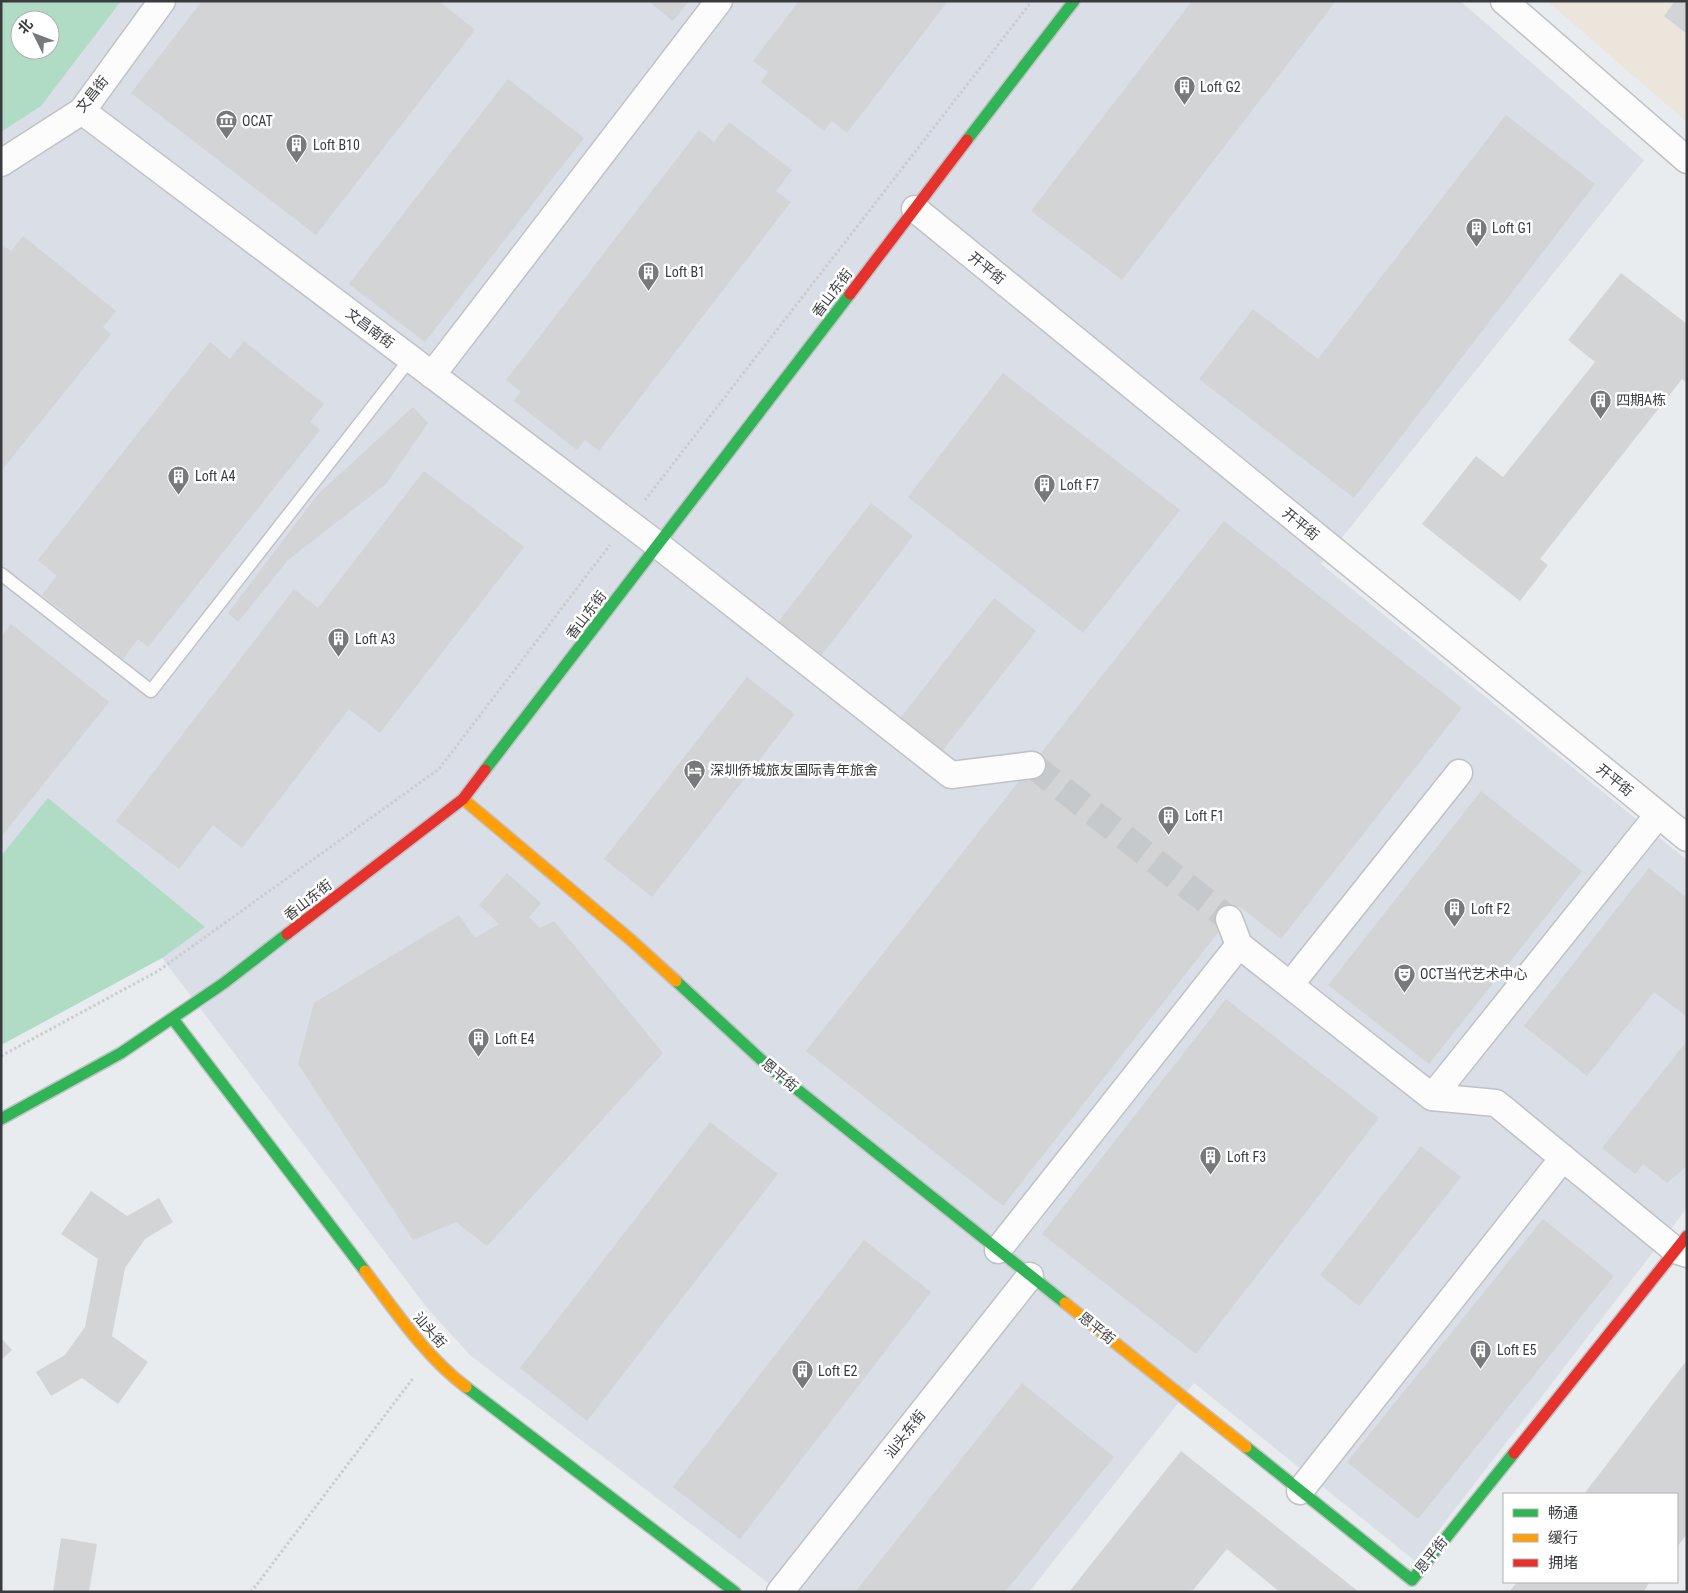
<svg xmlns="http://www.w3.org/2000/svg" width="1688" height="1593" font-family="'Roboto Condensed','Noto Sans SC',sans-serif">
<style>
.built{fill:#d9dee7;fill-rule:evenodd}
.industrial{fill:#ebe5db}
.green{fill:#b0dcc5;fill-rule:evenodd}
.building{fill:#d3d4d6}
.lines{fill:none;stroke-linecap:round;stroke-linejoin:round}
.street-tunnel{stroke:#c6c9cc;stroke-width:26;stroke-dasharray:26 13;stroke-linecap:butt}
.lane-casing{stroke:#c0c2c5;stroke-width:15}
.street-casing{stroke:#c0c2c5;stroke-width:29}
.fast-casing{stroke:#c0c2c5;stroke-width:14}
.slow-casing{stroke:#c0c2c5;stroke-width:14}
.jam-casing{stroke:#c0c2c5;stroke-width:14}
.path{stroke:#ccccce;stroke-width:3;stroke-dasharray:2.5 2.5;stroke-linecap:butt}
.lane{stroke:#fcfcfd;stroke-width:12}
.street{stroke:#fcfcfd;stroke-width:26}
.fast{stroke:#30b455;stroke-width:11}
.slow{stroke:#ff9f0a;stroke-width:11}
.jam{stroke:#e5322d;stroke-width:11}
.labels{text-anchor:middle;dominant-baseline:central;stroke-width:5;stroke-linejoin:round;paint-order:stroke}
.poi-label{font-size:14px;fill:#393b3e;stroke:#fff;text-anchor:start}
.street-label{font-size:14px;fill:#393b3e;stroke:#fff}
</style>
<rect width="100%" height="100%" fill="#e9ecef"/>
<path class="built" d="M1,1H1460L1644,160L1321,564L1687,860V1208L1415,1561L1194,1383L1029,1592H780L471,1356L428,1309L162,958L1,1045ZM20,20H50V50H20Z"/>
<polygon class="industrial" points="1547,1 1687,1 1687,122"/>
<g class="green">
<path d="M1,1H121L41,106L1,132ZM20,20H50V50H20Z"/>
<polygon points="48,798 205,927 162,958 1,1045 1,856"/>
</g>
<g class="building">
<polygon points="202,1 439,1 475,30 316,235 131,93"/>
<polygon points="648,1 689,1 673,21"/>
<polygon points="799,1 948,1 847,133 832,121 824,131 761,82 768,72 753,61"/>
<polygon points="1192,1 1336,1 1122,280 1031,211"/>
<polygon points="1675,1 1687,1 1687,34 1664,16"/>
<polygon points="508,79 584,138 425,342 349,284"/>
<polygon points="1506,115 1595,184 1354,498 1199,379 1253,309 1318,359"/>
<polygon points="729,122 792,170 776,191 791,202 599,451 585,440 577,450 514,401 521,392 506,380 699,130 714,142"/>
<polygon points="23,236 116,311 103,327 111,334 1,471 1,244 11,251"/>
<polygon points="1621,273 1687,324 1687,383 1682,379 1540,559 1548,565 1520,601 1422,524 1476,456 1503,477 1595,362 1568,340"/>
<polygon points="244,341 324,404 310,422 320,430 148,647 138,639 123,659 42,595 57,576 38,560 210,342 230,359"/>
<polygon points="1003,373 1180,510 1083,633 908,497"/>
<polygon points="413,407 428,423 386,484 288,560 238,622 228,613 318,494"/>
<polygon points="424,471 524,547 380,733 349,709 242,848 213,825 179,869 116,821 294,589 318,608"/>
<polygon points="871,503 913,536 818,660 775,626"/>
<polygon points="1224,521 1462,708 1281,939 1239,906 1003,1206 806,1051"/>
<polygon points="994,598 1036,631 940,754 898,721"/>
<polygon points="11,624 109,702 1,837 1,637"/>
<polygon points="747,677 795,714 652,897 604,859"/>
<polygon points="1481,791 1582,871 1429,1064 1328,985"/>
<polygon points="1649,868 1687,898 1687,1017 1654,992 1587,1076 1524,1026"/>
<polygon points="507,873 541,903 529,917 540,928 554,921 663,1053 487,1246 456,1222 413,1240 298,1064 314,1003 459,915 475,938 499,924 479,905"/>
<polygon points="1226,999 1379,1118 1196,1354 1042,1234"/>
<polygon points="1687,1041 1687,1166 1667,1183 1643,1164 1635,1174 1602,1148"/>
<polygon points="710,1122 778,1174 587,1421 520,1368"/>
<polygon points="1421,1146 1461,1177 1359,1306 1320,1275"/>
<polygon points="91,1191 127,1216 159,1198 173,1222 145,1239 125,1268 112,1336 148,1362 118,1404 82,1378 51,1396 36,1372 65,1355 85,1327 98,1259 61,1234"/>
<polygon points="1543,1219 1614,1276 1418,1519 1347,1462"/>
<polygon points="864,1240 931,1292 740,1539 673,1487"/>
<polygon points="1,1338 12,1350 1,1360"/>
<polygon points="1687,1360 1687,1534 1677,1547 1677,1494 1584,1494"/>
<polygon points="1022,1383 1114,1457 1005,1592 855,1592"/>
<polygon points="1181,1451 1359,1592 1280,1592 1227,1549 1193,1590 1186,1592 1069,1592"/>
<polygon points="61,1538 97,1544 89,1592 53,1592"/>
<polygon points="1517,1582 1650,1582 1643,1592 1509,1592"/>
</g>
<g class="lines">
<polyline class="street-tunnel" points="1032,765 1229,919"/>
<defs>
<polyline id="lane" points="1,574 151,691 410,359"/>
<g id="street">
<polyline points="1504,1 1687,160"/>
<polyline points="82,111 658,545 951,775 1032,765"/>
<polyline points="1,163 82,111 162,1"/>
<polyline points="915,209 1687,838"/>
<polyline points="432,375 719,1"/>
<polyline points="1229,919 1239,945 1432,1097 1496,1103 1675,1250 1687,1254"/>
<polyline points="1290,985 1459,773"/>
<polyline points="1432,1097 1658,815"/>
<polyline points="998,1250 1239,945"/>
<polyline points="1300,1491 1563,1158"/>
<polyline points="780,1592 1030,1276"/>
</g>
<g id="fast">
<polyline points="967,140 1074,1"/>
<polyline points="485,770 850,294"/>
<polyline points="676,981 769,1067 1065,1303"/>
<polyline points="173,1019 365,1271"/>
<polyline points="1,1119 121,1053 224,983 287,934"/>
<polyline points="466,1387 735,1592"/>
<polyline points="1246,1447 1412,1580 1514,1453"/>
</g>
<g id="slow">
<polyline points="463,799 631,940 676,981"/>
<path d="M365,1271C395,1311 426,1357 466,1387"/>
<polyline points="1065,1303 1246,1447"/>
</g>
<g id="jam">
<polyline points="850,294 967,140"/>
<polyline points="287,934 463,799 485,770"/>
<polyline points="1514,1453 1687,1236"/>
</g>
</defs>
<use href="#lane" class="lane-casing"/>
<use href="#street" class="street-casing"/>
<use href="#fast" class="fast-casing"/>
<use href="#slow" class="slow-casing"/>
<use href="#jam" class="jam-casing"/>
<g class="path">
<polyline points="645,500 1032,1"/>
<polyline points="1,1056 158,971 439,769 610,545"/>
<polyline points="251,1592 414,1377"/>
</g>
<use href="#lane" class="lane"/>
<use href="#street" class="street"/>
<use href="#fast" class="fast"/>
<use href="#slow" class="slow"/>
<use href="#jam" class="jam"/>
</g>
<defs>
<symbol id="building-pin" viewBox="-11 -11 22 30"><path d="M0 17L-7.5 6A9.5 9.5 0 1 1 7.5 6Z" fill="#77797c" stroke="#fff"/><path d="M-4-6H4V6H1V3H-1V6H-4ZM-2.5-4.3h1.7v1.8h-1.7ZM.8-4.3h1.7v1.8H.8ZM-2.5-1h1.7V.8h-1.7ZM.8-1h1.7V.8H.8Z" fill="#fff"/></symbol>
<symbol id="museum-pin" viewBox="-11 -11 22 30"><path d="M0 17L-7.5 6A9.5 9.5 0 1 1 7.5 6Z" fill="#77797c" stroke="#fff"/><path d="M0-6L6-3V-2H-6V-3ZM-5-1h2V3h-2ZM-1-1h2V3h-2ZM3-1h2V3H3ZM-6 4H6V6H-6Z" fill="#fff"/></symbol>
<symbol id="hotel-pin" viewBox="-11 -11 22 30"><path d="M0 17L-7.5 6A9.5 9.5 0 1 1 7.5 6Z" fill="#77797c" stroke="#fff"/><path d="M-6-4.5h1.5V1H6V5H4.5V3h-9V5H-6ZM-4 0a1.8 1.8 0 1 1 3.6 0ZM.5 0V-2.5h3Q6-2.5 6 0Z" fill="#fff"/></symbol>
<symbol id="theatre-pin" viewBox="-11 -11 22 30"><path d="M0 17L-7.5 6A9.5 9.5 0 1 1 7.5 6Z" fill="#77797c" stroke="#fff"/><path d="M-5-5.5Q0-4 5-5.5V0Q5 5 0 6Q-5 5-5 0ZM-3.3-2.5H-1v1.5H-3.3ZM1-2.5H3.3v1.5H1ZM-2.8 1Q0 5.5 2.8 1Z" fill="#fff"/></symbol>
</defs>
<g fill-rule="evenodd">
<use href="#building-pin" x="1172" y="74" width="25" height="34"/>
<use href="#museum-pin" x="214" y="108" width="25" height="34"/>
<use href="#building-pin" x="284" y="132" width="25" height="34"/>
<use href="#building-pin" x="1464" y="216" width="25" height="34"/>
<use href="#building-pin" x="636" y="260" width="25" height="34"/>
<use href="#building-pin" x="1588" y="388" width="25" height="34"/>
<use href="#building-pin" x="166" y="464" width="25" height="34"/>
<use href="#building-pin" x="1032" y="472" width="25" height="34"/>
<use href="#building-pin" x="326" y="626" width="25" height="34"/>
<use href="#hotel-pin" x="682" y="758" width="25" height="34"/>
<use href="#building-pin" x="1156" y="804" width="25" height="34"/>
<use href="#building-pin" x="1442" y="896" width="25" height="34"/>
<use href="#theatre-pin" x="1392" y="962" width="25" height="34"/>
<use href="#building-pin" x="466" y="1026" width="25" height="34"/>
<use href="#building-pin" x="1198" y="1144" width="25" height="34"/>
<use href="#building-pin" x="1468" y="1338" width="25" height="34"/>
<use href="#building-pin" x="790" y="1358" width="25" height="34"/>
</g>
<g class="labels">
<g class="poi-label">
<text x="1200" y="87">Loft G2</text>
<text x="242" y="121">OCAT</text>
<text x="313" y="145">Loft B10</text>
<text x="1492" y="228">Loft G1</text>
<text x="665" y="272">Loft B1</text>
<text x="1616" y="400">四期A栋</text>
<text x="195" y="476">Loft A4</text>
<text x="1060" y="485">Loft F7</text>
<text x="355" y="639">Loft A3</text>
<text x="710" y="770">深圳侨城旅友国际青年旅舍</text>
<text x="1185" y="816">Loft F1</text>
<text x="1471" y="909">Loft F2</text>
<text x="1420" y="974">OCT当代艺术中心</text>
<text x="495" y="1039">Loft E4</text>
<text x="1227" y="1157">Loft F3</text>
<text x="1497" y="1350">Loft E5</text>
<text x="818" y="1371">Loft E2</text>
</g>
<g class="street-label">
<text transform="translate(92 94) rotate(-51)">文昌街</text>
<text transform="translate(987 268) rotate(39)">开平街</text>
<text transform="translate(832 293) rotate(-53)">香山东街</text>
<text transform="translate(370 328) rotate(37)">文昌南街</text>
<text transform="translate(1301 524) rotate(39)">开平街</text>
<text transform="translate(586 615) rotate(-53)">香山东街</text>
<text transform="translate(1615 780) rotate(39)">开平街</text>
<text transform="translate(308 900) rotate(-38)">香山东街</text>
<text transform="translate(780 1075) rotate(40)">恩平街</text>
<text transform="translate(1097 1328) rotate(39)">恩平街</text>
<text transform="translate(430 1330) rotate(49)">汕头街</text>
<text transform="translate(905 1434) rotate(-52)">汕头东街</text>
<text transform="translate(1431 1555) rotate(-51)">恩平街</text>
</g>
</g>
<rect width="1688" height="1593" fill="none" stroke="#393b3e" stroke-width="5"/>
<rect x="1503" y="1493" width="175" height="90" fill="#ffffff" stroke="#b0b1b2"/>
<rect x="1513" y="1509" width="25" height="8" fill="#30b455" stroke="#b0b1b2"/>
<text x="1548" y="1518" font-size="15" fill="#393b3e">畅通</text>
<rect x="1513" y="1534" width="25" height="8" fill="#ff9f0a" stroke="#b0b1b2"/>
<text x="1548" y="1543" font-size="15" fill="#393b3e">缓行</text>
<rect x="1513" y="1559" width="25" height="8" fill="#e5322d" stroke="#b0b1b2"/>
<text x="1548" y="1568" font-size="15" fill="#393b3e">拥堵</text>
<g transform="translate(35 35) rotate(312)"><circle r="24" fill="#ffffff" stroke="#b0b1b2"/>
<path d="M0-4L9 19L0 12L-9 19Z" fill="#77797c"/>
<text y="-8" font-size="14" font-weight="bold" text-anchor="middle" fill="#393b3e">北</text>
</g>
</svg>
